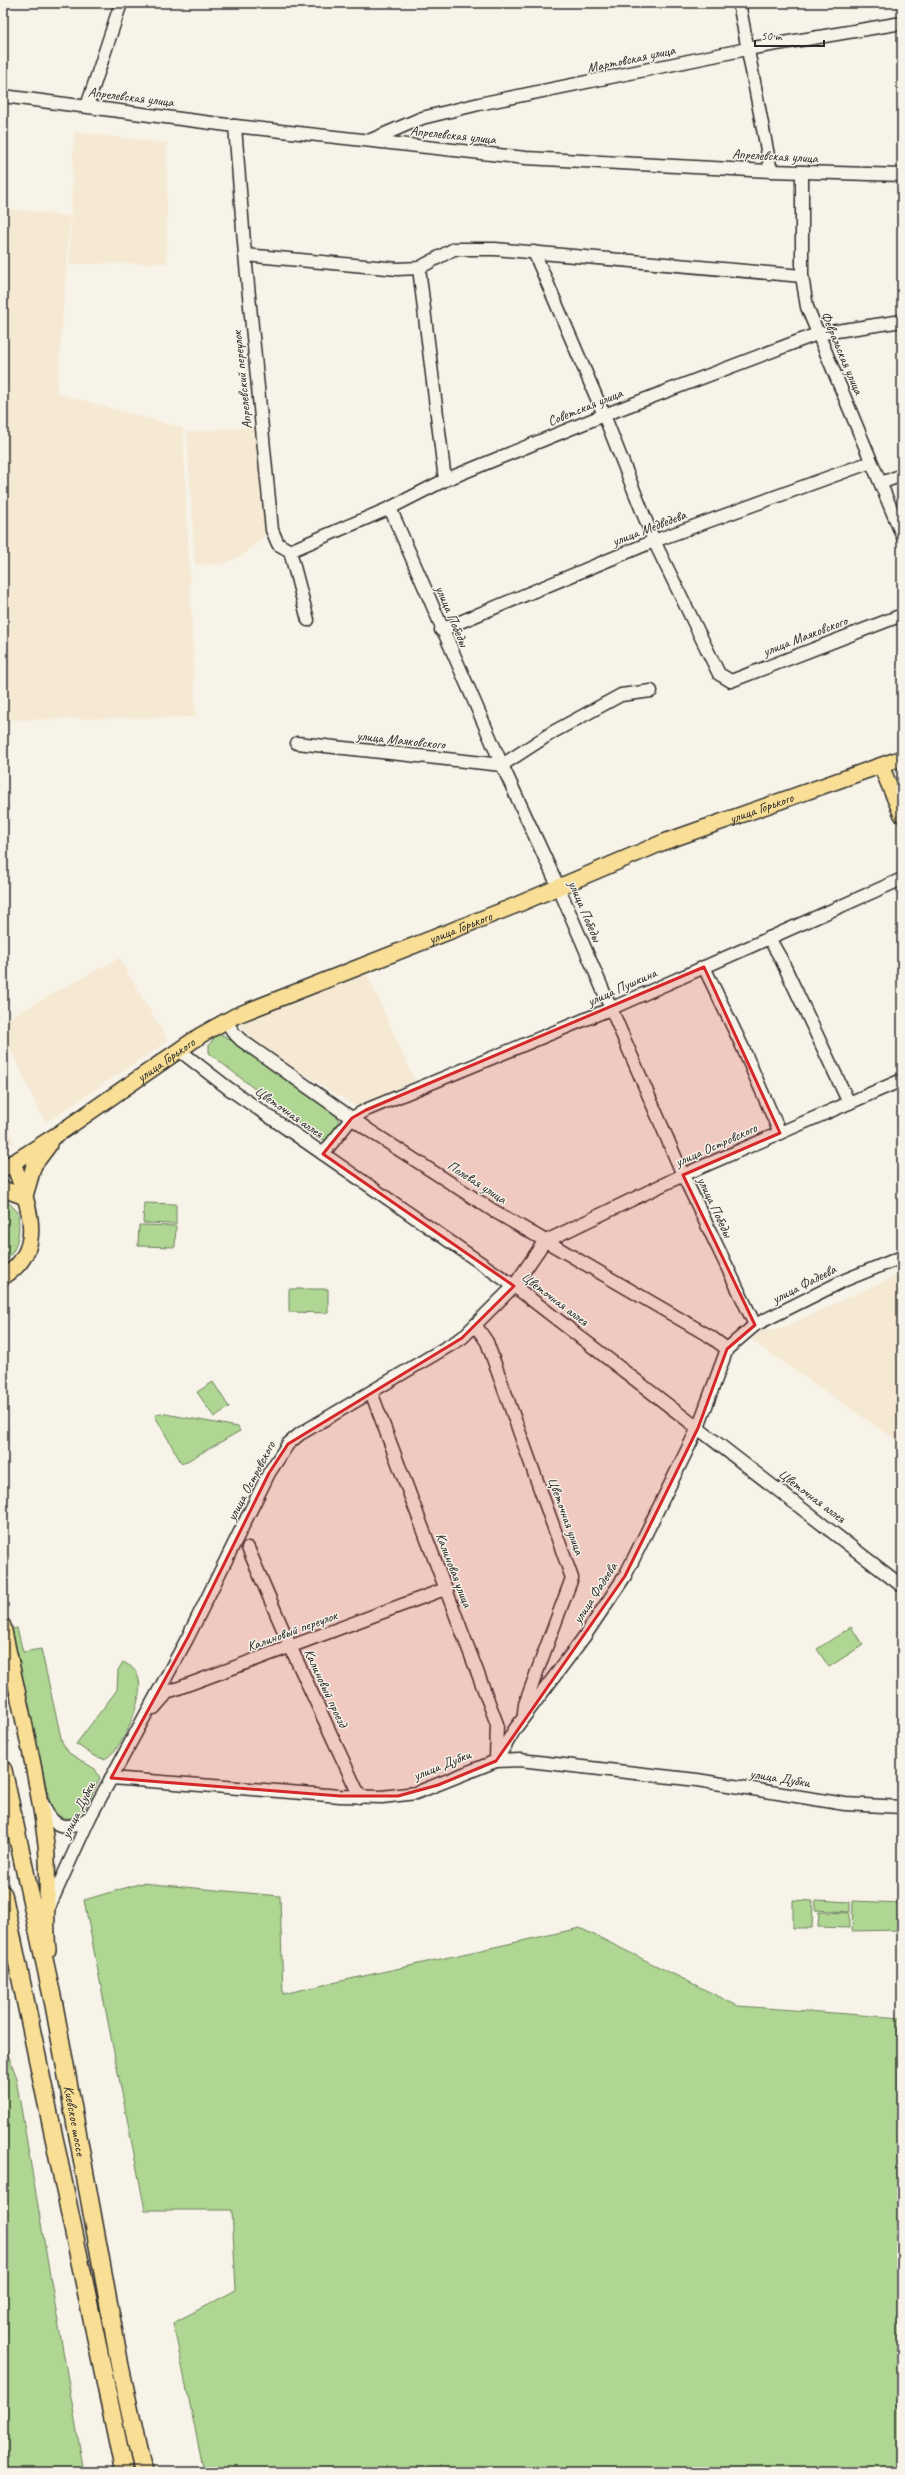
<svg xmlns="http://www.w3.org/2000/svg" width="905" height="2475" font-family="Caveat,sans-serif">
<style>
.built{fill:#f5e9d3}
.green{fill:#afd692;stroke:#6d805e}
.lines{fill:none;stroke-linecap:round;stroke-linejoin:round}
.minor-casing{stroke:#2b2b2b;stroke-width:15}
.major-casing{stroke:#2b2b2b;stroke-width:18}
.highway-casing{stroke:#2b2b2b;stroke-width:20}
.minor{stroke:#f7f3e8;stroke-width:12}
.major{stroke:#f9df96;stroke-width:15}
.highway{stroke:#f9df96;stroke-width:17}
.marked{fill:#d62828;fill-opacity:0.2;stroke:#d62828;stroke-width:3;stroke-linejoin:round}
.labels{text-anchor:middle;dominant-baseline:central;stroke-width:3;stroke-linejoin:round;paint-order:stroke}
.street-label{font-size:14px;fill:#2b2b2b;stroke:#f7f3e8}
</style>
<rect width="100%" height="100%" fill="#f7f3e8"/>
<filter id="ink" filterUnits="userSpaceOnUse"><feTurbulence type="fractalNoise" baseFrequency=".025" numOctaves="2"/><feDisplacementMap in="SourceGraphic" scale="8" xChannelSelector="R" yChannelSelector="G"/><feConvolveMatrix kernelMatrix="1 2 1 2 8 2 1 2 1" color-interpolation-filters="sRGB"/></filter>
<g filter="url(#ink)">
<g class="built">
<polygon points="74,132 167,143 167,263 69,264"/>
<polygon points="3,208 70,216 57,393 183,428 196,717 3,720"/>
<polygon points="259,426 268,533 242,556 222,564 195,565 187,432"/>
<polygon points="119,958 168,1041 45,1123 3,1033 3,1021"/>
<polygon points="367,974 415,1081 357,1107 261,1047 240,1026 244,1018"/>
<polygon points="3,1101 13,1142 3,1149"/>
<polygon points="902,1273 902,1444 751,1340 762,1330 777,1330"/>
</g>
<g class="green">
<polygon points="216,1035 223,1035 335,1113 339,1122 326,1140 318,1139 209,1053 209,1045"/>
<path d="M3,1197L18,1212C20,1233 19,1249 3,1264Z"/>
<polygon points="144,1203 176,1204 176,1224 143,1223"/>
<polygon points="139,1225 176,1226 175,1247 138,1246"/>
<polygon points="289,1289 328,1289 328,1313 289,1312"/>
<polygon points="213,1382 229,1407 214,1417 197,1392"/>
<polygon points="160,1413 238,1427 240,1431 182,1464 155,1416"/>
<polygon points="851,1627 863,1645 829,1667 817,1649"/>
<path d="M17,1628L23,1652L41,1649L62,1742L69,1753L95,1769L100,1778L87,1805L75,1818C58,1820 55,1814 49,1799L12,1629Z"/>
<path d="M123,1662C131,1666 137,1670 139,1680C144,1698 122,1753 104,1759L94,1756L76,1744L117,1690L118,1670Z"/>
<polygon points="142,1883 280,1896 283,1994 580,1928 738,2006 902,2018 902,2472 204,2472 173,2323 236,2290 232,2210 145,2210 84,1900"/>
<polygon points="793,1900 813,1901 812,1928 793,1928"/>
<polygon points="816,1900 850,1902 850,1912 815,1910"/>
<polygon points="853,1901 902,1903 902,1930 852,1931"/>
<polygon points="819,1912 849,1913 849,1928 818,1927"/>
<polygon points="3,2041 15,2073 84,2472 3,2472"/>
</g>
<g class="lines">
<defs>
<g id="minor">
<polyline points="739,3 771,171"/>
<polyline points="3,96 235,126 526,158 771,171 902,175"/>
<polyline points="87,106 121,3"/>
<polyline points="235,126 245,255 272,530 278,544 290,551 308,620"/>
<polyline points="371,140 422,118 479,104 747,49 902,23"/>
<polyline points="802,172 802,276 807,307 902,535"/>
<polyline points="534,252 604,415 654,541 719,674 731,681 902,615"/>
<polyline points="245,255 398,269 419,268 454,249 495,249 802,276"/>
<polyline points="419,268 445,480"/>
<polyline points="881,483 902,475"/>
<polyline points="390,508 502,765 558,886 683,1175 755,1325"/>
<polyline points="290,551 390,508 445,480 604,415 817,334 902,321"/>
<polyline points="441,630 654,541 871,462"/>
<polyline points="297,743 502,765 553,732 621,695 651,691"/>
<polyline points="769,938 781,959 849,1103"/>
<polyline points="704,967 742,1046 780,1133"/>
<polyline points="226,1020 233,1032 241,1040 370,1131 494,1211 711,1337 727,1349"/>
<polyline points="179,1050 228,1088 514,1286 902,1586"/>
<polyline points="323,1154 352,1118 366,1110 610,1009 902,879"/>
<polyline points="476,1326 487,1342 572,1578 525,1704 524,1713"/>
<polyline points="371,1392 497,1724 496,1759"/>
<polyline points="248,1548 291,1648 360,1797"/>
<polyline points="154,1708 168,1692 445,1589"/>
<polyline points="496,1761 515,1729 584,1637 625,1576 698,1428 727,1349 755,1325 845,1280 902,1257"/>
<polyline points="111,1778 340,1796 382,1797 416,1793 496,1761 520,1760 697,1780 845,1804 902,1807"/>
<path d="M43,1804C52,1829 68,1832 90,1817"/>
<polyline points="48,1909 90,1817 188,1637 269,1473 288,1444 300,1434 462,1338 514,1286 544,1242 683,1175 902,1080"/>
</g>
<g id="major">
<polyline points="881,766 902,815"/>
<path id="s1" d="M3,1169L61,1132L201,1035L235,1016L514,906L664,842L902,758"/>
<polyline points="3,1189 25,1197"/>
<polyline points="25,1196 34,1165 49,1145"/>
<path d="M3,1277C49,1249 27,1202 13,1162"/>
<path d="M3,1626C18,1698 37,1771 46,1844C50,1880 44,1915 48,1950"/>
</g>
<g id="highway">
<path id="s2" d="M3,1770L54,2005L120,2366L143,2472"/>
<polyline points="3,1894 124,2472"/>
</g>
</defs>
<use href="#minor" class="minor-casing"/>
<use href="#major" class="major-casing"/>
<use href="#highway" class="highway-casing"/>
<use href="#minor" class="minor"/>
<use href="#major" class="major"/>
<use href="#highway" class="highway"/>
</g>
</g>
<path class="marked" d="M704,967L780,1133L683,1175L755,1325L727,1349L698,1428L625,1576L496,1761L438,1785L398,1796H340L111,1778L188,1637L269,1473L288,1444L462,1338L514,1286L323,1154L352,1118L366,1110Z"/>
<g class="labels">
<g class="street-label">
<text transform="translate(631 59) rotate(-12)">Мартовская улица</text>
<text transform="translate(131 97) rotate(7)">Апрелевская улица</text>
<text transform="translate(453 135) rotate(6)">Апрелевская улица</text>
<text transform="translate(775 156) rotate(3)">Апрелевская улица</text>
<text transform="translate(842 353) rotate(67)">Февральская улица</text>
<text transform="translate(242 380) rotate(-96)">Апрелевский переулок</text>
<text transform="translate(585 407) rotate(-22)">Советская улица</text>
<text transform="translate(649 528) rotate(-21)">улица Медведева</text>
<text transform="translate(452 616) rotate(67)">улица Победы</text>
<text transform="translate(805 636) rotate(-21)">улица Маяковского</text>
<text transform="translate(401 740) rotate(6)">улица Маяковского</text>
<text stroke="none"><textPath href="#s1" startOffset="844">улица Горького</textPath></text>
<text transform="translate(585 911) rotate(67)">улица Победы</text>
<text stroke="none"><textPath href="#s1" startOffset="520">улица Горького</textPath></text>
<text transform="translate(622 987) rotate(-24)">улица Пушкина</text>
<text stroke="none"><textPath href="#s1" startOffset="196">улица Горького</textPath></text>
<text transform="translate(289 1112) rotate(35)">Цветочная аллея</text>
<text transform="translate(716 1145) rotate(-24)">улица Островского</text>
<text transform="translate(477 1182) rotate(33)">Полевая улица</text>
<text transform="translate(715 1207) rotate(65)">улица Победы</text>
<text transform="translate(804 1284) rotate(-27)">улица Фадеева</text>
<text transform="translate(555 1299) rotate(37)">Цветочная аллея</text>
<text transform="translate(251 1481) rotate(-62)">улица Островского</text>
<text transform="translate(812 1496) rotate(37)">Цветочная аллея</text>
<text transform="translate(566 1516) rotate(70)">Цветочная улица</text>
<text transform="translate(454 1570) rotate(69)">Калиновая улица</text>
<text transform="translate(595 1593) rotate(-57)">улица Фадеева</text>
<text transform="translate(292 1631) rotate(-20)">Калиновый переулок</text>
<text transform="translate(326 1688) rotate(65)">Калиновый проезд</text>
<text transform="translate(442 1765) rotate(-22)">улица Дубки</text>
<text transform="translate(780 1778) rotate(9)">улица Дубки</text>
<text transform="translate(78 1810) rotate(-64)">улица Дубки</text>
<text stroke="none"><textPath href="#s2" startOffset="358">Киевское шоссе</textPath></text>
</g>
</g>
<rect width="905" height="2475" fill="none" stroke="#f7f3e8" stroke-width="16"/>
<rect x="8" y="8" width="889" height="2459" fill="none" stroke="#2b2b2b" stroke-width="1.5" filter="url(#ink)"/>
<path d="M755 40v6h69v-6" fill="none" stroke="#2b2b2b" stroke-width="2"/>
<text x="761" y="40" font-size="12" fill="#2b2b2b" stroke="#f7f3e8" stroke-width="3" paint-order="stroke">50 m</text>
</svg>
